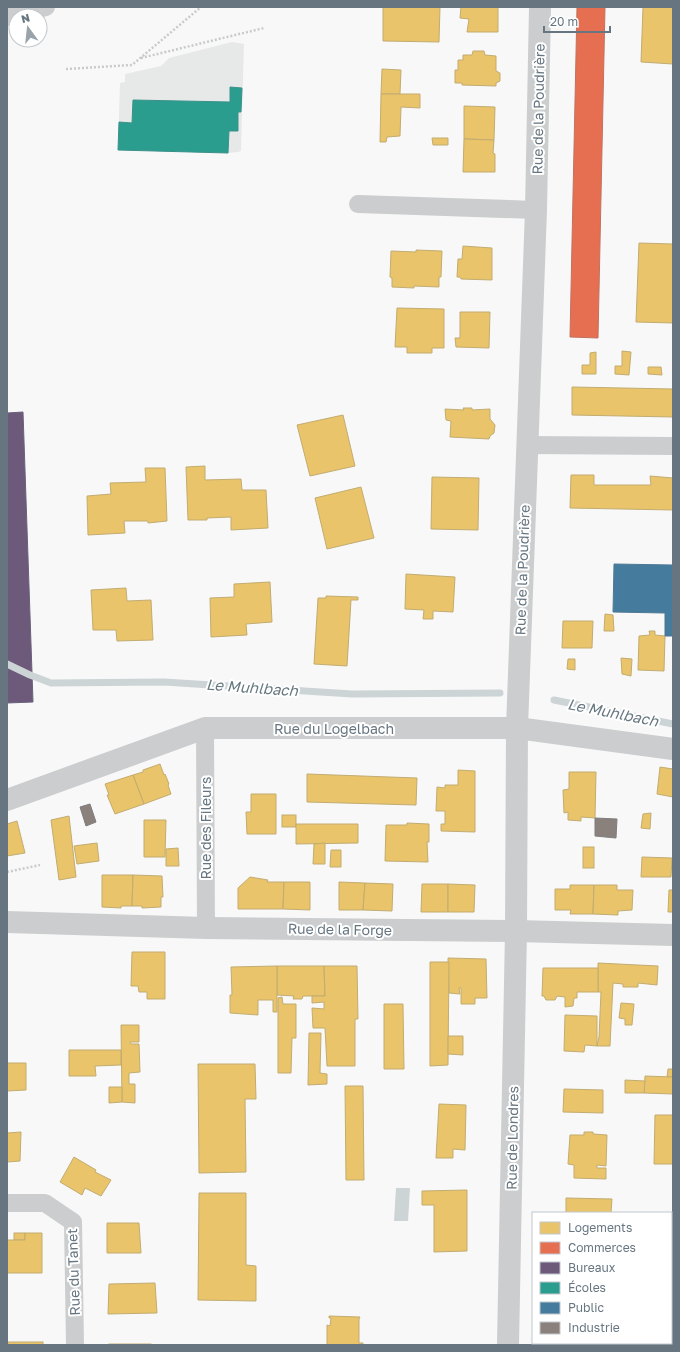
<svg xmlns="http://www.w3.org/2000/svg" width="680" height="1352" font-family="'Golos Text',sans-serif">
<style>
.built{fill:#e7e8e8}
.water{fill:#cdd4d6}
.homes{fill:#e9c46a;stroke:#c2ac71}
.shops{fill:#e76f51;stroke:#c0715f}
.offices{fill:#6d597a;stroke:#6b617c}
.schools{fill:#2a9d8f;stroke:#3c918a}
.public{fill:#457b9d;stroke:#4f7994}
.industry{fill:#8a817c;stroke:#7f7d7d}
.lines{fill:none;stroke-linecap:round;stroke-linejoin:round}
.stream{stroke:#cdd4d6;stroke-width:7}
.path{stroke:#c9cacb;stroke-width:2.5;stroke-dasharray:2 2;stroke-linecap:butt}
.minor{stroke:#cbcdce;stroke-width:18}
.tertiary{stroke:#cbcdce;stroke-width:22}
.labels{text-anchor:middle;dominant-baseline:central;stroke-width:4;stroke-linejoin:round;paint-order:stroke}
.street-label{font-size:14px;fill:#667580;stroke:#fff}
.water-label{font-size:15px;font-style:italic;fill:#677980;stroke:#fff}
</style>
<rect width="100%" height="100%" fill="#f8f8f8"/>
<polygon class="built" points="232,42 244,44 241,151 238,152 228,153 118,150 120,83 125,82 125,74 161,66 169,58"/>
<polygon class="water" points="396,1188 410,1188 408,1221 394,1221"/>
<g class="homes">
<polygon points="383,7 440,7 439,42 383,41"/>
<polygon points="461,7 498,7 498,32 467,32 469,19 460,18"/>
<polygon points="643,7 673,7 673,64 641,62"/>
<polygon points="473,51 484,51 485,55 496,56 496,71 500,73 500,81 496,83 496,86 462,85 462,83 455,83 455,70 458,70 458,60 463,60 463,55 472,55"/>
<polygon points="382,69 401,70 400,94 381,94"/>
<polygon points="381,94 420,94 420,108 401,107 400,136 387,137 386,142 380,142"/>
<polygon points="464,106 495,107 494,140 464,139"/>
<polygon points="432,138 448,138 448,145 433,145"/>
<polygon points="464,139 494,140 493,153 495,154 495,172 463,172"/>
<polygon points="639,243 673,244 673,323 636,322"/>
<polygon points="463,246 492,248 492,280 461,279 460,277 457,277 458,259 462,259"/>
<polygon points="416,250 442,251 441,277 439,277 439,287 414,286 414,288 392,287 392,278 390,277 391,251 416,252"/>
<polygon points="397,308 444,309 444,348 432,348 432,353 407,353 407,347 395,347"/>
<polygon points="460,312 490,312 489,348 456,347 455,338 460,338"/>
<polygon points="622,351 631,352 629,375 615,374 615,366 622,366"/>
<polygon points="596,352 596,374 582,374 582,365 590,365 590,353"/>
<polygon points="648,367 661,367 662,375 648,374"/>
<polygon points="572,387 673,389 673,417 572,415"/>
<polygon points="463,408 472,408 472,410 490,409 490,419 495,425 494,433 490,436 489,439 450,437 451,421 446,420 445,409 464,410"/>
<polygon points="343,415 355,466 310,476 297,425"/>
<polygon points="205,466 205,480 241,479 242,490 266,490 268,528 231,530 231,517 207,518 207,520 188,520 186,467"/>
<polygon points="145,468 165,468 167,521 148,523 148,521 124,521 125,533 88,535 87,496 111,494 110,483 146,482"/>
<polygon points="571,475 594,475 594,485 651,485 650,476 673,478 673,510 570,508"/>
<polygon points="432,477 479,478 478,530 431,529"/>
<polygon points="361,487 374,538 327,549 315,498"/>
<polygon points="406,574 455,577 453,612 433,611 433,619 423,619 424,610 405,609"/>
<polygon points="270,582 272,622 246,624 247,635 211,637 210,598 234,597 234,584"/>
<polygon points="126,588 127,601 151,600 153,640 117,641 116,630 93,630 91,590"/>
<polygon points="326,596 358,597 358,600 351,600 347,666 314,664 318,598 326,598"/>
<polygon points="605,614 613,615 614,631 604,631"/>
<polygon points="563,621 593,621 592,648 562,648"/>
<polygon points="649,631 655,631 655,635 665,636 664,671 638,670 639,636 650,635"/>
<polygon points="621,658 632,659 631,676 622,674"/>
<polygon points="568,659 575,659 575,670 567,669"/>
<polygon points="160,764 164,775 165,774 169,784 168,785 171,794 144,804 133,775 143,772 143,770"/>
<polygon points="660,767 673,769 673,797 657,794"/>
<polygon points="458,770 475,771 475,832 441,831 441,824 445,824 445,811 436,811 437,787 445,788 445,785 458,785"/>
<polygon points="569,772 596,772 595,818 581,817 581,821 568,820 568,812 564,813 563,790 569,789"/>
<polygon points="307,774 417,778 416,805 307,802"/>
<polygon points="133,775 144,804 115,814 107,795 109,795 105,784"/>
<polygon points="251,794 276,794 276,834 247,834 246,812 251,812"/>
<polygon points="651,813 650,829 641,828 643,814"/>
<rect x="282" y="815" width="14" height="12"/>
<polygon points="69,816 76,877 59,880 51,820"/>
<polygon points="144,820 166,820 165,857 144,857"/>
<polygon points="17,821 25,853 7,856 7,824"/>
<polygon points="407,823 429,824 429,842 427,842 428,862 385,861 386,825 407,825"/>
<polygon points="296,824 358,824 358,843 296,844"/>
<polygon points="97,843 99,861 77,864 74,846"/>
<polygon points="325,843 325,864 313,864 314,844"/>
<rect x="583" y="847" width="11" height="21"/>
<polygon points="178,848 179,866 166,866 166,849"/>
<polygon points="331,850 341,850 341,867 330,867"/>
<polygon points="642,857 672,858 671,877 641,877"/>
<polygon points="102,875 133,875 132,906 121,906 121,908 102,907"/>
<polygon points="133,875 162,876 163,897 161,897 161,907 142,908 142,906 132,906"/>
<polygon points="250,877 268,880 267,882 284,882 283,909 238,909 238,888"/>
<polygon points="284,882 310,882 310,910 283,909"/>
<polygon points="339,882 365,883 363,910 339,910"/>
<polygon points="365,883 393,884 392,911 363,910"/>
<polygon points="422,884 448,884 448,912 421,912"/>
<polygon points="448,884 475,885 474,912 448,912"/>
<polygon points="570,885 594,885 593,914 570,914 571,910 555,910 555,889 570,889"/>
<polygon points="594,885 617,885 617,890 633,890 632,910 618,911 618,915 593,914"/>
<polygon points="669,890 673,890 673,912 668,912"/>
<polygon points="132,952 165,952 165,999 147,999 147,992 139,992 138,986 131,986"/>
<polygon points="448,958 486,959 487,998 475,998 475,1004 461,1004 461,988 459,988 460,994 449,993"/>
<polygon points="430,962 449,962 448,1065 430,1066"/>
<polygon points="598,963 658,966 657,985 638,983 638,987 623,987 623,984 613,983 610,1046 597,1046 599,1037 601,992 598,992"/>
<polygon points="277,966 324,966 325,996 303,996 302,999 293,999 294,996 277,995"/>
<polygon points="277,966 277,1012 273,1012 273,1000 258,1000 258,1015 230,1013 230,995 232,995 231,967"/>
<polygon points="324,966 357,966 358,1019 355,1019 355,1066 327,1066 325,1028 313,1028 312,1008 324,1009 324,1002 312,1003 312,996 325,996"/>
<polygon points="543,968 598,968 598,992 577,992 577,998 574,998 573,1006 565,1007 565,997 557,996 555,1000 546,1000 544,996 542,996"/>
<polygon points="282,997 283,1004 296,1004 296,1038 292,1038 291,1073 278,1073 278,998"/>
<polygon points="621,1003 634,1004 632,1025 625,1025 625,1019 619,1018"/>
<polygon points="384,1004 403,1004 404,1069 384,1069"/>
<polygon points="565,1015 597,1016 597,1046 585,1045 584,1052 564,1051"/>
<polygon points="121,1025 139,1025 139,1042 130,1042 131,1044 139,1044 140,1072 129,1073 129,1084 135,1084 135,1103 122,1102"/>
<polygon points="309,1033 321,1033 320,1073 327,1074 327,1084 308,1085"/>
<polygon points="448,1036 463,1036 463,1055 448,1054"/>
<polygon points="69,1050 121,1050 121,1065 95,1066 96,1076 69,1076"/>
<polygon points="7,1063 26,1063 26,1090 7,1091"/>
<polygon points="198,1064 255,1064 256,1099 245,1099 246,1172 199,1173"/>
<polygon points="668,1069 673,1069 673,1077 667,1077"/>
<polygon points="645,1076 673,1077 673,1094 644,1093"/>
<polygon points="625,1080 645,1081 644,1093 625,1093"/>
<polygon points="345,1086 363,1086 364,1180 346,1180"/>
<polygon points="109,1087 122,1087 122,1102 109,1103"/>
<polygon points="564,1089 603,1090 603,1113 563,1112"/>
<polygon points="439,1104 466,1105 465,1150 453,1149 453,1158 436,1158"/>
<polygon points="655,1115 673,1115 673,1164 654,1164"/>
<polygon points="21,1132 20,1161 7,1162 7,1133"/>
<polygon points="584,1132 593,1132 593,1134 607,1135 606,1166 597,1165 597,1168 606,1168 606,1179 574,1178 574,1165 568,1164 570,1135 584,1135"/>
<polygon points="74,1157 96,1170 95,1172 111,1180 101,1196 85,1188 82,1195 60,1182"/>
<polygon points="467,1190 467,1251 434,1252 434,1205 422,1205 422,1191"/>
<polygon points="199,1193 246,1193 246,1265 256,1266 256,1301 198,1300"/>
<polygon points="566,1198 612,1199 611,1213 566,1213"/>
<polygon points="107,1223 139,1223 141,1253 107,1253"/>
<rect x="14" y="1233" width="11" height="7"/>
<polygon points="25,1233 42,1233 42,1273 7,1273 7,1240 25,1240"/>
<polygon points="155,1283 157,1313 108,1314 109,1284"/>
<polygon points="329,1316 360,1317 359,1319 359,1343 363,1343 363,1345 327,1345 327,1325 330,1326 331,1318 329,1318"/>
<rect x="8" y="1342" width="35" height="3"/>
<rect x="109" y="1344" width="42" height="1"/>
</g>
<polygon class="shops" points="577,7 605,7 598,338 570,337"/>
<polygon class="offices" points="23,412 33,702 7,703 7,413"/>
<polygon class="schools" points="230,87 242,88 241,112 238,112 238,131 229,131 228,153 118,150 119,122 132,123 133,100 230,102"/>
<polygon class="public" points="614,564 673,565 673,636 665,636 665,613 613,612"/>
<g class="industry">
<polygon points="90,804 96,822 86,826 80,807"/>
<polygon points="595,818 617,819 616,838 595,836"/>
</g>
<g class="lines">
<g class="stream">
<polyline points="7,664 30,675 51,683 164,682 352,694 500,693"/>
<polyline points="554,700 673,724"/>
</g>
<g class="path">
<polyline points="141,58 264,28"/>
<polyline points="66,69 132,65 201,7"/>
<polyline points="7,872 40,865"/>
</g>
<g class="minor">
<polyline points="7,17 46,7"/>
<polyline points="358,204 536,210"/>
<polyline points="527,445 673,446"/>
<polyline points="205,728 206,928"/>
<polyline points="7,1203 45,1203 73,1222 75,1345"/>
</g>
<g class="tertiary">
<polyline points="7,800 205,728 517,728 673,749"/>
<polyline points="7,922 206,928 516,931 673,935"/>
<polyline points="508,1345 516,931 517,728 536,210 540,7"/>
</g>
</g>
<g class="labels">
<g class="street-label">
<text transform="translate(538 109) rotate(-89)">Rue de la Poudrière</text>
<text transform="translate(522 570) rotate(-88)">Rue de la Poudrière</text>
<text x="334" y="728">Rue du Logelbach</text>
<text transform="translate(205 828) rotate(-90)">Rue des Fileurs</text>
<text transform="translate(340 929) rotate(1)">Rue de la Forge</text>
<text transform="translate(512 1138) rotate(-89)">Rue de Londres</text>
<text transform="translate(73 1272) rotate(-92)">Rue du Tanet</text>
</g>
<g class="water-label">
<text transform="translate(252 687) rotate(4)">Le Muhlbach</text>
<text transform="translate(613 712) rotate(11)">Le Muhlbach</text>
</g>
</g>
<rect width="680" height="1352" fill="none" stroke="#667580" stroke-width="16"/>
<rect x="532" y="1212" width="140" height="132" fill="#ffffff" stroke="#c2c8cc"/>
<rect x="540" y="1222" width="20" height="12" fill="#e9c46a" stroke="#c2c8cc"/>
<text x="568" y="1232" font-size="12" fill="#667580">Logements</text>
<rect x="540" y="1242" width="20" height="12" fill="#e76f51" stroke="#c2c8cc"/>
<text x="568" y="1252" font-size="12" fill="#667580">Commerces</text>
<rect x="540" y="1262" width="20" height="12" fill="#6d597a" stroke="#c2c8cc"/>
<text x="568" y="1272" font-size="12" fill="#667580">Bureaux</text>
<rect x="540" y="1282" width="20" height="12" fill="#2a9d8f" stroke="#c2c8cc"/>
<text x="568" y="1292" font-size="12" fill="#667580">Écoles</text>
<rect x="540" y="1302" width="20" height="12" fill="#457b9d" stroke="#c2c8cc"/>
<text x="568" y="1312" font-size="12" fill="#667580">Public</text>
<rect x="540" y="1322" width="20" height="12" fill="#8a817c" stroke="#c2c8cc"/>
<text x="568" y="1332" font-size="12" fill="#667580">Industrie</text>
<g transform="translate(28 28) rotate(345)"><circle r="19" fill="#ffffff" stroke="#c2c8cc"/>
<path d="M0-3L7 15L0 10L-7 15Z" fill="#99a3aa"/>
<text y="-6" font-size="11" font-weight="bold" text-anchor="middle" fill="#667580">N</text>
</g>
<path d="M544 26v6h66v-6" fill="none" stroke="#667580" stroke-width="2"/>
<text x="550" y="26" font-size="12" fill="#667580" stroke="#ffffff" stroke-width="3" paint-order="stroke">20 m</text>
</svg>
